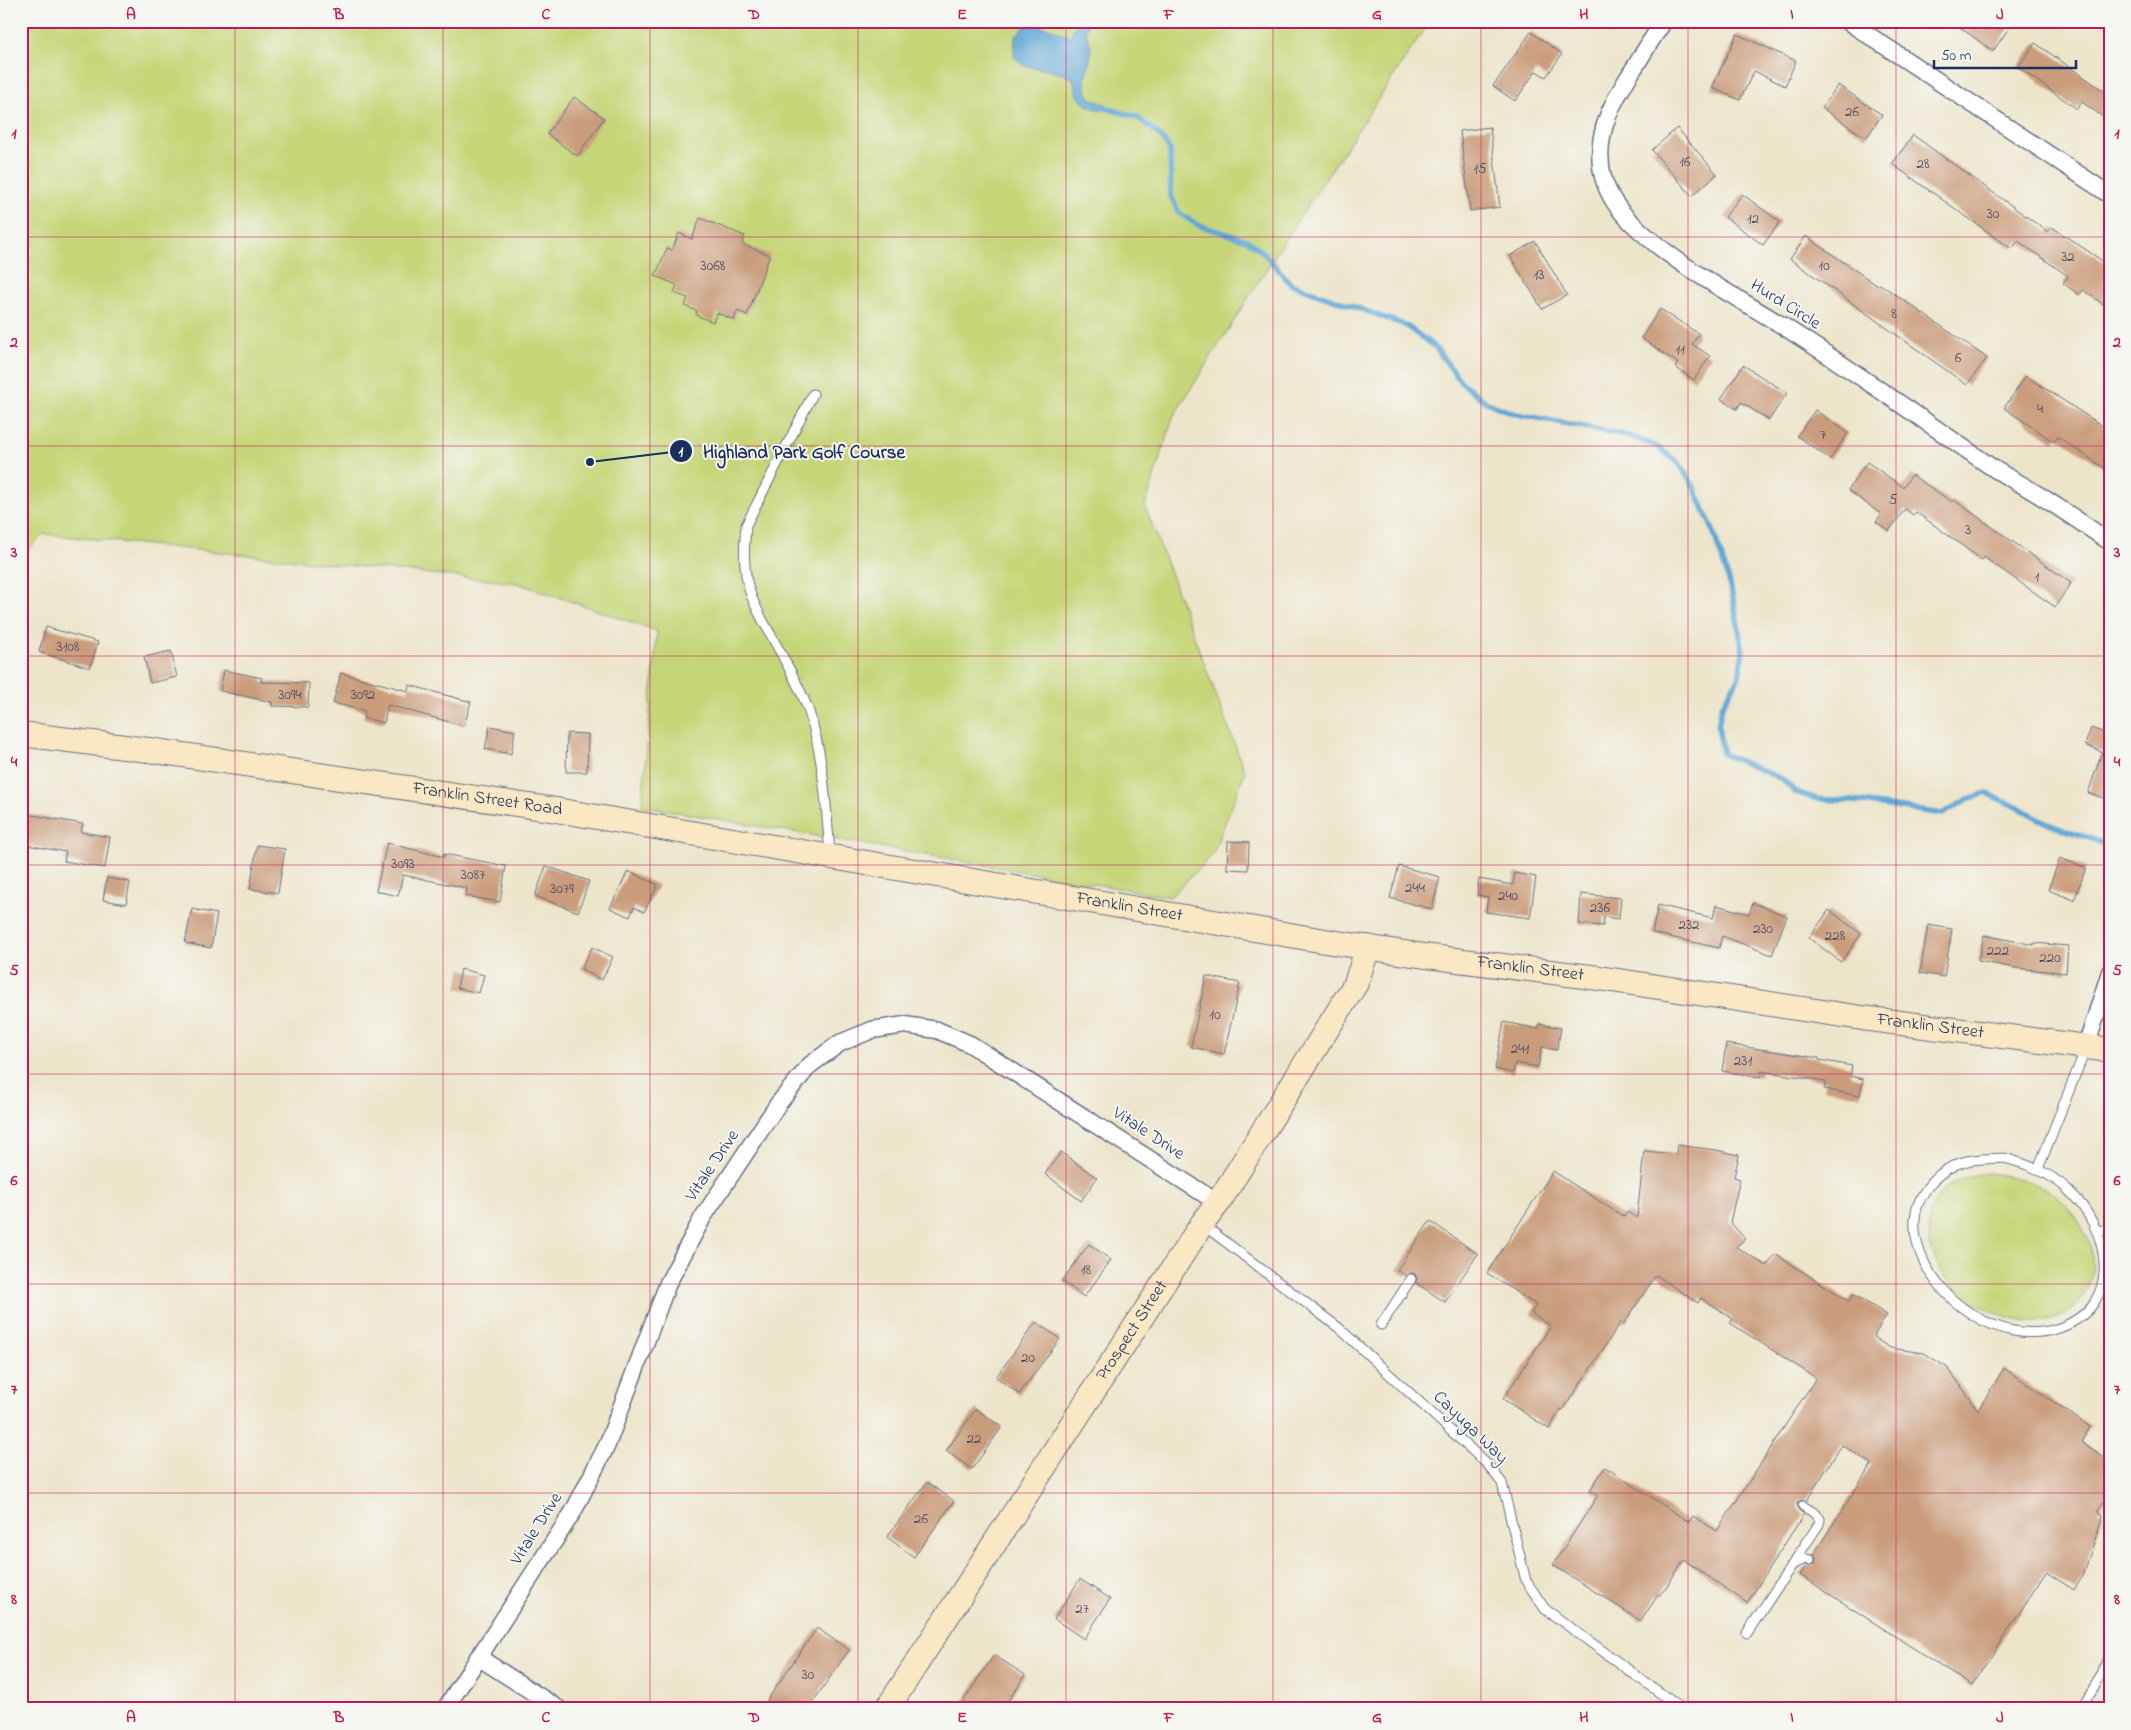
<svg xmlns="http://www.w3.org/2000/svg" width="2131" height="1730" font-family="'Indie Flower',sans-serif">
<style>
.green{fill:#c6d577;stroke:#70826a}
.water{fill:#5ea6d5;stroke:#3c6a9a}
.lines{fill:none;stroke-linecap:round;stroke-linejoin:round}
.stream{stroke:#5ea6d5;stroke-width:5.5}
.building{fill:#ca9c7c}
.lane-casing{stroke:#646f84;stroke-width:11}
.street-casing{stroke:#646f84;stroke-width:19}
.secondary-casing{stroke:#646f84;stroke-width:26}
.lane{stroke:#fff;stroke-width:9}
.street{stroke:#fff;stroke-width:16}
.secondary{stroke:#fae7c3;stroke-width:24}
.grid{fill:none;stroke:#c2185b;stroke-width:1;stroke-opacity:0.55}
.labels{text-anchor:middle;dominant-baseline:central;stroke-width:4;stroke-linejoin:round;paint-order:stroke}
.number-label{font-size:15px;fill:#474a66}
.street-label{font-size:18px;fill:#1b2f5e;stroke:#f6f6f2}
.leader{fill:none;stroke:#1b2f5e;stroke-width:2}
.callout-dot{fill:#1b2f5e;stroke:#f6f6f2;stroke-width:2}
.mark-label{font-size:15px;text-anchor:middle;font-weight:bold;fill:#fff}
.callout-label{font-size:19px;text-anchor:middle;font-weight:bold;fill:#1b2f5e;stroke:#f6f6f2;stroke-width:4;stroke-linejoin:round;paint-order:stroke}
.neatline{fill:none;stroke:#c2185b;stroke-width:2}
.grid-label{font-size:16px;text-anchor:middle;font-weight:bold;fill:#c2185b}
</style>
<rect width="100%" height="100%" fill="#f6f6f2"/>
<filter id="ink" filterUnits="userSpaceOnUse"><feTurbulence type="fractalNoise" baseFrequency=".02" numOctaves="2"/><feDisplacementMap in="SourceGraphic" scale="10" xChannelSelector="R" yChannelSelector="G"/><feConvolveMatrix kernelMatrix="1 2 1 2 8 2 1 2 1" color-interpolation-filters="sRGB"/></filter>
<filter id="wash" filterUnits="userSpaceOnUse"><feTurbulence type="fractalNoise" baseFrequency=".0096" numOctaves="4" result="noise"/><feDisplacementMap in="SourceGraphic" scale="20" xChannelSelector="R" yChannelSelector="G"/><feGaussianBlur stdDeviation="1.12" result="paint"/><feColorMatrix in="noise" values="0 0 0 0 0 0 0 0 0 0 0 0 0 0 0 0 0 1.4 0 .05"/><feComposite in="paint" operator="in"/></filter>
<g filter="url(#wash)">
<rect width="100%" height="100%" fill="#ede5ca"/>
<g class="green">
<polygon points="21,21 1430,21 1285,240 1173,417 1145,506 1245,772 1212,856 1170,897 642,806 657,631 517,583 44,534 21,557"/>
<path d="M1989,1173C2012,1176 2037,1181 2056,1196C2087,1221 2109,1271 2077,1304C2069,1313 2057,1320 2045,1321C2008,1324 1956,1301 1939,1267C1914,1218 1934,1178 1989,1173Z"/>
</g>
<path class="water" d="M1076,21H1089C1082,40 1092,38 1091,52C1090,71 1079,79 1090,98L1107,105L1104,110C1082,108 1078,99 1073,79L1063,74L1022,65L1014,57L1015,37L1026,25L1046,27L1071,36Z"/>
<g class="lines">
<polyline class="stream" points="1099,106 1137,117 1161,137 1170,150 1171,196 1179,213 1198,225 1247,240 1264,253 1291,284 1405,325 1435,347 1461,382 1486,402 1512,413 1630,436 1658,447 1679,463 1694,487 1713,530 1730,584 1743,651 1739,677 1722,706 1718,726 1723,754 1782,779 1795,792 1818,799 1854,801 1943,814 1968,799 1986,793 2021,809 2053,826 2110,845"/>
</g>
<g id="blocks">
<g class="building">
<polygon points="1951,21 2014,21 1993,51"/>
<polygon points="1531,32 1562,54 1546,77 1536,71 1515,101 1493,86"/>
<polygon points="1737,34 1796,61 1785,86 1754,71 1740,100 1712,88"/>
<polygon points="2035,43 2110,95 2110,122 2082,102 2077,109 2018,67"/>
<polygon points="1838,85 1882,115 1866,138 1822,108"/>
<polygon points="574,97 604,118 577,156 547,134"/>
<polygon points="1490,127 1500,207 1470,211 1460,131"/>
<polygon points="1677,128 1717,174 1692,196 1652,150"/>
<polygon points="1913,135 2048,232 2052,227 2110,266 2110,309 2083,290 2079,295 2063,283 2068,276 2018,241 2012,249 1892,164"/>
<polygon points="1742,194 1780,222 1763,245 1725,217"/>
<polygon points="700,218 745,236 742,244 770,255 747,315 737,311 734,320 717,313 713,322 696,315 697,311 685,306 688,298 674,293 677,285 655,276 667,248 672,250 679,233 692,239"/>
<polygon points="1806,236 1878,286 1880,284 1987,358 1967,385 1790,259"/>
<polygon points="1535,241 1567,295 1542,309 1510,256"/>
<polygon points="1660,309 1699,334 1692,344 1710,356 1694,380 1675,367 1678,363 1641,338"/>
<polygon points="1743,365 1787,393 1769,420 1741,402 1737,409 1721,399"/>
<polygon points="2026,376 2110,431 2110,472 2058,437 2054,442 2004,408"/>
<polygon points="1815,410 1848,433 1830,459 1797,436"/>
<polygon points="1867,462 1903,487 1912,475 1952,502 1954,500 2071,583 2055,607 1984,557 1982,560 1916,512 1913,515 1905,509 1889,531 1876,522 1881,514 1848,490"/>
<polygon points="46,627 98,642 90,668 39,652"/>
<polygon points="171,651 177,677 150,683 144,657"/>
<polygon points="224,670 262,678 261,682 309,683 308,707 272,706 272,702 220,691"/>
<polygon points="341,673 408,691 409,685 471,702 464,726 388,705 384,723 363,718 365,711 333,703"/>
<polygon points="490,726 515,731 511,754 485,749"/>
<polygon points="2091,728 2110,735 2110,800 2088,793 2102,752 2085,745"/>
<polygon points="567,733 588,734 587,772 566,772"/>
<polygon points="21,813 83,824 81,832 110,837 105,868 64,861 66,852 21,844"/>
<polygon points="1228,841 1249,842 1248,870 1227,869"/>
<polygon points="387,843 444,857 444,854 506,866 500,902 466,896 467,888 403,875 398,896 376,891"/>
<polygon points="257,845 285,849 278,893 250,889"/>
<polygon points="2060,858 2086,868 2074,900 2048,890"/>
<polygon points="546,866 589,881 578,912 535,896"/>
<polygon points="1399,866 1440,877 1432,909 1390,898"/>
<polygon points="628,871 658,885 644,912 634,907 630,917 610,908"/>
<polygon points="1515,873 1536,877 1530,918 1486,912 1488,897 1477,895 1479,879 1513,885"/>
<polygon points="107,878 130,882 126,904 103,900"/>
<polygon points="1581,894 1621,898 1619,919 1604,917 1603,926 1579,924"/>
<polygon points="1753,903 1787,916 1772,955 1722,936 1719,948 1652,933 1658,905 1713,918 1716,905 1749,914"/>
<polygon points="192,909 217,914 211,948 185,943"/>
<polygon points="1829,910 1861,934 1841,962 1809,938"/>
<polygon points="1928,925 1952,929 1944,977 1920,973"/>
<polygon points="1984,935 2034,945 2034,943 2068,946 2066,973 2016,968 1978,961"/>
<polygon points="592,947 613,957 602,980 581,969"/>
<polygon points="461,969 484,975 479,993 457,988"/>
<polygon points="1206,976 1240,983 1224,1054 1191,1047"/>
<polygon points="1504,1022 1538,1029 1539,1024 1561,1028 1557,1050 1542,1047 1538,1067 1515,1063 1513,1073 1495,1069"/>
<polygon points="1726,1044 1819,1058 1819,1060 1852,1066 1850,1076 1863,1079 1860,1096 1824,1089 1826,1081 1761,1071 1760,1077 1722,1071"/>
<polygon points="1677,1145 1716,1150 1739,1155 1734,1177 1740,1179 1730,1222 1745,1239 1736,1247 1767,1266 1775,1254 1849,1301 1853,1294 1887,1315 1873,1337 1890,1348 1924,1353 1948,1368 1978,1410 2004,1368 2090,1427 2081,1442 2110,1460 2110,1493 2098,1511 2103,1515 2083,1576 2074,1590 2046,1572 1972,1686 1800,1575 1806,1566 1815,1564 1816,1558 1813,1555 1872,1464 1842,1445 1806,1501 1800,1500 1797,1503 1798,1509 1804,1514 1747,1603 1684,1560 1660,1596 1658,1595 1641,1621 1553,1565 1598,1495 1590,1490 1605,1467 1689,1522 1693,1516 1717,1531 1816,1378 1730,1323 1733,1319 1701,1298 1698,1303 1656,1275 1624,1324 1621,1322 1563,1410 1561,1409 1549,1429 1503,1399 1551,1326 1531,1313 1536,1305 1487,1273 1553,1171 1624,1217 1627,1212 1637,1218 1644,1151 1676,1154"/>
<polygon points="1061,1152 1097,1178 1081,1201 1045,1174"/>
<polygon points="1430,1221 1478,1254 1445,1302 1416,1283 1417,1279 1415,1274 1411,1273 1406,1276 1397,1270"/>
<polygon points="1089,1244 1111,1260 1084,1297 1062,1281"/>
<polygon points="1036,1322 1060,1339 1019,1394 996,1377"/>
<polygon points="976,1409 1002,1427 972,1469 946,1451"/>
<polygon points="927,1482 954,1501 914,1557 887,1537"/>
<polygon points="1080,1579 1110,1599 1084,1639 1054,1619"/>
<polygon points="817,1628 849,1650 808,1709 779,1709 767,1700"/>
<polygon points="994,1655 1025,1675 1003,1709 958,1709"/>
</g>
</g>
</g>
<g filter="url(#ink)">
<use href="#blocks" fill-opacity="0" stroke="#646f84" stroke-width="1"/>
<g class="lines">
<defs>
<g id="lane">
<path d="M813,394L746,525C744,547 743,568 749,589C754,607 764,622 772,637C785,661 800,686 809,712C824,758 826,806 830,854"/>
<path d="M2004,1158C2027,1164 2049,1172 2067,1189C2111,1229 2126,1307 2056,1329C2000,1346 1933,1300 1918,1246C1912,1226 1914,1205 1927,1188C1934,1178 1944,1170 1955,1165C1970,1158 1988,1159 2004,1158Z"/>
<polyline points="2038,1169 2086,1048"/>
<polyline points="1202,1224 1339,1328 1488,1465 1502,1483 1526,1581 1545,1609 1682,1709"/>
<polyline points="2098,1232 2110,1227"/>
<polyline points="1381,1325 1411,1279"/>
<polyline points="1794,1564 1805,1559 1810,1560"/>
<polyline points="1747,1633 1819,1524 1820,1519 1816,1514 1803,1506"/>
<polyline points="2079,1709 2110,1659"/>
</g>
<g id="street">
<path d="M1664,21C1655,34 1646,48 1638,62C1615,97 1592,134 1603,177C1608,195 1620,212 1633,224C1679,269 1744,300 1797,335C1863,377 1926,422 1990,466C2003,475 2016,481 2029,489C2056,505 2083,524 2110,542"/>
<polyline points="1847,21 2110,195"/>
<polyline points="2086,1047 2110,972"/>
<polyline points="478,1657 559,1709"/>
<polyline points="445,1709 573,1512 607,1445 668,1283 703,1217 778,1104 810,1065 840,1043 872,1030 905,1025 937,1030 970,1044 1218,1203"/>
</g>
<g id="secondary">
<path id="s1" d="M21,734L156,751L550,809L1331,942L1425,956L1599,978L1862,1018L2110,1050"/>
<path id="s2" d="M887,1709L1202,1224L1218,1203L1356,983L1368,947"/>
</g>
</defs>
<use href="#lane" class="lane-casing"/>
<use href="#street" class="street-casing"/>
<use href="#secondary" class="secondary-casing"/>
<use href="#lane" class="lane"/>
<use href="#street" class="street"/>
<use href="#secondary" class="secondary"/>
</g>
</g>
<path class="grid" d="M235,21V1709M443,21V1709M650,21V1709M858,21V1709M1066,21V1709M1273,21V1709M1481,21V1709M1688,21V1709M1896,21V1709M21,237H2110M21,446H2110M21,656H2110M21,865H2110M21,1074H2110M21,1284H2110M21,1493H2110"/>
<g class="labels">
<g class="number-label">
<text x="1852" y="112">26</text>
<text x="1685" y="162">16</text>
<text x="1923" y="164">28</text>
<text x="1480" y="169">15</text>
<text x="1993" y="214">30</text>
<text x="1753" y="219">12</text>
<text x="2068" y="257">32</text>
<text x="713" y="266">3068</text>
<text x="1824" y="266">10</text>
<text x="1539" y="275">13</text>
<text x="1894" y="314">8</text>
<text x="1680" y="350">11</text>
<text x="1958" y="358">6</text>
<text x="2040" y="409">4</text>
<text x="1823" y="435">7</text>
<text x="1893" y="500">5</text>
<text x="1968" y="530">3</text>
<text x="2037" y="577">1</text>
<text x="68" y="647">3108</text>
<text x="290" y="695">3094</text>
<text x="363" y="695">3092</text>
<text x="403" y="864">3093</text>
<text x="473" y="875">3087</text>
<text x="1415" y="888">244</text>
<text x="562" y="889">3079</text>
<text x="1508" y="896">240</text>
<text x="1600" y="908">236</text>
<text x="1689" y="925">232</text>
<text x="1763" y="929">230</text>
<text x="1835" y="936">228</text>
<text x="1998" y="951">222</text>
<text x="2050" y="958">220</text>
<text x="1215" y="1015">10</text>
<text x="1520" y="1049">241</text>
<text x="1743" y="1061">231</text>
<text x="1086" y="1270">18</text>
<text x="1028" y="1358">20</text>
<text x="974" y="1439">22</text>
<text x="921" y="1519">26</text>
<text x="1082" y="1609">27</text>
<text x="808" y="1675">30</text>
</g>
<g class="street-label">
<text transform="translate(1785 305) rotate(32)">Hurd Circle</text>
<text stroke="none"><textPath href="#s1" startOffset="471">Franklin Street Road</textPath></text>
<text stroke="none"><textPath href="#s1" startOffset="1122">Franklin Street</textPath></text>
<text stroke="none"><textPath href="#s1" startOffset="1528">Franklin Street</textPath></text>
<text stroke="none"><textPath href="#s1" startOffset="1932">Franklin Street</textPath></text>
<text transform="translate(1148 1134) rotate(33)">Vitale Drive</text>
<text transform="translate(713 1166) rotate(-56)">Vitale Drive</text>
<text stroke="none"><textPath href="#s2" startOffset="451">Prospect Street</textPath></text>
<text transform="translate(1470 1428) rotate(44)">Cayuga Way</text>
<text transform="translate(537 1529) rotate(-58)">Vitale Drive</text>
</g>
</g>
<path class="leader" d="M590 462L681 451"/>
<g class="callout-dot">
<circle cx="590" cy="462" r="5"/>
<circle cx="681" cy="451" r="12"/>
</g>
<g class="mark-label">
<text x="681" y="456">1</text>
</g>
<g class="callout-label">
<text x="804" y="458">Highland Park Golf Course</text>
</g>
<rect width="2131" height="1730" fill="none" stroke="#f6f6f2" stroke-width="55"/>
<path d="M1934 60v8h142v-8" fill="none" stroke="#1b2f5e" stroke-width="2.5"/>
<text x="1941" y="60" font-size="15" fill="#1b2f5e" stroke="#f6f6f2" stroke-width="4" paint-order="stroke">50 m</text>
<rect x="28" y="28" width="2076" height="1674" class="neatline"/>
<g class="grid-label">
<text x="131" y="19">A</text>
<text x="339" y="19">B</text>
<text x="546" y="19">C</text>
<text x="754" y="19">D</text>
<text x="962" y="19">E</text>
<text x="1169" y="19">F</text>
<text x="1377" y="19">G</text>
<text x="1584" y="19">H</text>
<text x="1792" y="19">I</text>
<text x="2000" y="19">J</text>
<text x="14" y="138">1</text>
<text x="2117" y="138">1</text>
<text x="14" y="347">2</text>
<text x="2117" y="347">2</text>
<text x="14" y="557">3</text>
<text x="2117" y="557">3</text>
<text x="14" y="766">4</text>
<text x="2117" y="766">4</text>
<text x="14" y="975">5</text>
<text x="2117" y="975">5</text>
<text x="14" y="1185">6</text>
<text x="2117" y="1185">6</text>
<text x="14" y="1394">7</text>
<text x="2117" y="1394">7</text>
<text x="14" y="1604">8</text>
<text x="2117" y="1604">8</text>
<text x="131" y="1722">A</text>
<text x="339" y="1722">B</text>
<text x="546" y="1722">C</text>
<text x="754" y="1722">D</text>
<text x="962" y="1722">E</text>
<text x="1169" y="1722">F</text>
<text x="1377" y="1722">G</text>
<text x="1584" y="1722">H</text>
<text x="1792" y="1722">I</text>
<text x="2000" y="1722">J</text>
</g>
</svg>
